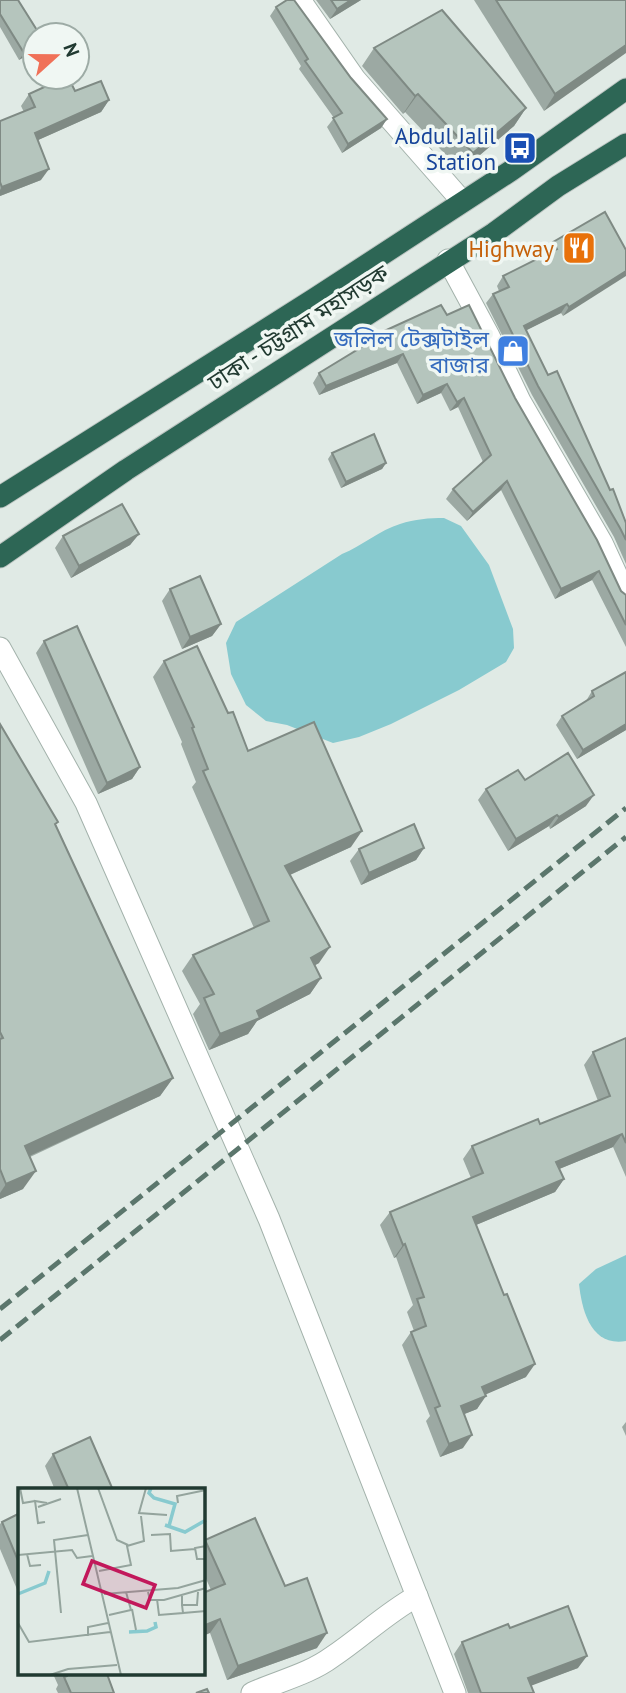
<svg xmlns="http://www.w3.org/2000/svg" width="626" height="1693" font-family="'PT Sans','Noto Sans Bengali',sans-serif">
<style>
.water{fill:#88cacf}
.lines{fill:none;stroke-linecap:round;stroke-linejoin:round}
.minor-casing{stroke:#a3b2ab;stroke-width:23}
.highway-casing{stroke:#bcc4c1;stroke-width:23}
.minor{stroke:#fff;stroke-width:21}
.highway{stroke:#2d6655;stroke-width:21}
.rail{stroke:#5b766c;stroke-width:5;stroke-dasharray:14 7;stroke-linecap:butt}
.wall{fill:#9ca9a3}
.shaded-wall{fill:#7f8a84}
.building{fill:#b5c5bd;stroke:#7f8a84;stroke-width:2}
.labels{text-anchor:middle;dominant-baseline:central;stroke-width:7;stroke-linejoin:round;paint-order:stroke}
.transit-label{font-size:23px;fill:#164399;stroke:#f0f7f3;text-anchor:end}
.food-label{font-size:23px;fill:#c56008;stroke:#f0f7f3;text-anchor:end}
.street-label{font-size:23px;fill:#213a31;stroke:#f0f7f3}
.shop-label{font-size:23px;fill:#366cbe;stroke:#f0f7f3;text-anchor:end}
.inset-river{fill:none;stroke:#88cacf;stroke-width:3.5}
.inset-road{fill:none;stroke:#94a49d;stroke-width:2}
.view{fill:#c2185b;fill-opacity:0.15;stroke:#c2185b;stroke-width:3.5}
.inset-edge{fill:none;stroke:#213a31;stroke-width:3.5}
</style>
<rect width="100%" height="100%" fill="#e0eae5"/>
<g class="water">
<path d="M444,518L461,526L489,565L513,629L514,648L506,662L459,690L391,724L359,737L333,743L287,725L266,721L246,705L231,674L226,643L236,622L342,554C362,546 380,530 400,524C415,519 429,518 444,518Z"/>
<path d="M626,1255V1341C591,1347 582,1311 579,1284L596,1269Z"/>
</g>
<g class="lines">
<defs>
<g id="minor">
<polyline points="300,0 355,79 462,201"/>
<polyline points="448,260 489,336 520,401 602,543 626,595"/>
<polyline points="0,648 86,803 269,1219 455,1693"/>
<path d="M252,1693C279,1681 309,1674 332,1657C362,1637 385,1614 417,1596"/>
</g>
<g id="highway">
<polyline points="0,497 314,299 512,170 626,89"/>
<polyline points="0,557 126,470 494,233 558,186 626,144"/>
</g>
</defs>
<use href="#minor" class="minor-casing"/>
<use href="#highway" class="highway-casing"/>
<use href="#minor" class="minor"/>
<use href="#highway" class="highway"/>
<g class="rail">
<polyline points="0,1309 626,808"/>
<polyline points="0,1340 626,837"/>
</g>
</g>
<g class="wall">
<polygon points="0,0 35,35 35,50 19,60 0,27"/>
<polygon points="316,0 361,0 330,19"/>
<polygon points="474,0 626,0 544,111"/>
<polygon points="276,7 351,78 387,119 381,128 342,153 327,127 334,118 299,69 301,66 270,16"/>
<polygon points="374,48 526,108 514,126 461,171 405,112 403,114 362,66"/>
<polygon points="75,91 109,100 101,112 38,140 41,180 0,196 0,121 24,112 21,106 29,94"/>
<polygon points="553,242 626,250 563,316 561,313 526,330 548,375 610,490 626,523 626,564 614,537 532,395 486,303 493,294 499,291 497,286 503,276 548,254 547,252"/>
<polygon points="447,315 515,398 621,591 626,595 626,647 592,580 555,599 501,490 467,521 446,499 453,489 483,462 458,407 450,411 441,393 417,404 397,363 319,395 313,383 319,373 379,337 382,332"/>
<polygon points="332,453 386,463 382,469 341,488 328,459"/>
<polygon points="139,534 130,545 71,578 55,548 63,536"/>
<polygon points="170,589 221,624 212,636 182,649 162,601"/>
<polygon points="44,641 140,767 132,779 98,794 36,653"/>
<polygon points="164,661 228,713 248,751 351,847 290,875 319,963 315,965 321,978 310,994 257,1021 248,1034 209,1050 193,1014 200,1004 182,971 193,955 254,928 192,787 196,782 181,744 182,742 153,677"/>
<polygon points="626,672 626,730 577,759 556,725 562,716 586,701 592,691"/>
<polygon points="0,724 56,825 173,1078 160,1096 30,1157 23,1189 0,1199"/>
<polygon points="486,789 586,806 550,829 549,826 508,851 478,800"/>
<polygon points="424,848 416,860 361,885 350,861 359,849"/>
<polygon points="626,1038 626,1177 613,1147 559,1169 564,1179 555,1192 476,1225 526,1377 485,1394 477,1409 464,1414 463,1448 440,1457 426,1421 430,1416 402,1345 411,1332 414,1331 407,1312 413,1305 396,1257 394,1258 380,1225 390,1212 471,1178 463,1159 472,1146 540,1124 598,1101 584,1065 593,1052"/>
<polygon points="626,1422 626,1436 622,1427"/>
<polygon points="53,1454 113,1490 55,1490 45,1466"/>
<polygon points="19,1515 19,1594 0,1549 0,1524 2,1522"/>
<polygon points="205,1540 285,1586 317,1648 227,1680 210,1633 211,1590 203,1572 203,1543"/>
<polygon points="510,1628 578,1668 531,1685 534,1693 468,1693 454,1654 462,1642"/>
<polygon points="53,1674 107,1674 114,1693 58,1693 56,1689 58,1685"/>
</g>
<g class="shaded-wall">
<polygon points="351,0 361,0 330,19 337,9"/>
<polygon points="626,45 626,53 544,111 555,94"/>
<polygon points="35,46 35,50 19,60 24,53"/>
<polygon points="418,94 405,112 403,114 415,96"/>
<polygon points="109,100 101,112 27,145 35,133"/>
<polygon points="526,108 514,126 461,171 473,153"/>
<polygon points="387,119 381,128 342,153 348,144"/>
<polygon points="49,169 41,180 0,196 0,190 2,187"/>
<polygon points="626,271 626,276 563,316 569,307"/>
<polygon points="567,304 561,313 517,335 524,326"/>
<polygon points="403,354 397,363 319,395 326,386"/>
<polygon points="447,384 441,393 417,404 423,395"/>
<polygon points="464,398 458,407 450,411 457,402"/>
<polygon points="386,463 382,469 341,488 346,482"/>
<polygon points="507,481 501,490 467,521 473,512"/>
<polygon points="139,534 130,545 71,578 79,566"/>
<polygon points="599,571 592,580 555,599 561,589"/>
<polygon points="221,624 212,636 182,649 190,637"/>
<polygon points="626,724 626,730 577,759 583,750"/>
<polygon points="140,767 132,779 98,794 107,783"/>
<polygon points="594,795 586,806 550,829 559,817"/>
<polygon points="557,815 549,826 508,851 516,839"/>
<polygon points="362,831 351,847 274,882 285,866"/>
<polygon points="424,848 416,860 361,885 369,873"/>
<polygon points="330,947 319,963 299,974 311,958"/>
<polygon points="321,978 310,994 257,1021 248,1034 209,1050 220,1034 257,1011"/>
<polygon points="173,1078 160,1096 12,1164 25,1146"/>
<polygon points="622,1134 613,1147 547,1174 556,1162"/>
<polygon points="36,1171 23,1189 0,1199 0,1193 6,1184"/>
<polygon points="564,1179 555,1192 464,1230 473,1217"/>
<polygon points="405,1244 396,1257 394,1258 403,1245"/>
<polygon points="535,1364 526,1377 473,1400 482,1387"/>
<polygon points="486,1396 477,1409 452,1419 461,1406"/>
<polygon points="472,1435 463,1448 440,1457 449,1444"/>
<polygon points="220,1619 210,1633 203,1636 203,1626"/>
<polygon points="327,1633 317,1648 227,1680 238,1666"/>
<polygon points="587,1656 578,1668 520,1690 528,1678"/>
</g>
<g class="building">
<polygon points="0,0 18,0 40,35 35,35 35,46 24,53 0,14"/>
<polygon points="287,0 294,0 351,78 387,119 348,144 333,118 342,113 305,61 308,59 276,7"/>
<polygon points="331,0 351,0 337,9"/>
<polygon points="496,0 626,0 626,45 555,94"/>
<polygon points="442,10 526,108 473,153 418,94 415,96 374,48"/>
<polygon points="66,77 68,77 75,91 101,81 109,100 35,133 49,169 2,187 0,182 0,121 35,107 29,94"/>
<polygon points="605,212 626,250 626,271 569,307 567,304 524,326 548,375 557,371 610,490 613,489 626,523 626,540 620,528 538,386 493,294 509,287 503,276 557,249 553,242"/>
<polygon points="441,305 447,315 469,305 515,398 597,540 621,591 626,595 626,625 599,571 561,589 507,481 473,512 453,489 491,455 464,398 457,402 447,384 423,395 403,354 326,386 319,373 383,334 382,332"/>
<polygon points="374,434 386,463 346,482 332,453"/>
<polygon points="122,504 139,534 79,566 63,536"/>
<polygon points="200,576 221,624 190,637 170,589"/>
<polygon points="77,626 140,767 107,783 44,641"/>
<polygon points="197,646 228,713 233,712 248,751 314,722 362,831 285,866 330,947 311,958 321,978 257,1011 260,1018 220,1034 204,998 214,994 193,955 269,921 203,771 208,769 192,728 194,727 164,661"/>
<polygon points="626,672 626,724 583,750 562,716 594,696 592,691"/>
<polygon points="0,724 58,822 55,824 173,1078 25,1146 36,1171 6,1184 0,1169 0,1039 3,1038 0,1032"/>
<polygon points="568,753 594,795 559,817 557,815 516,839 486,789 518,770 525,780"/>
<polygon points="414,824 424,848 369,873 359,849"/>
<polygon points="626,1038 626,1143 622,1134 556,1162 564,1179 473,1217 504,1295 507,1294 535,1364 482,1387 486,1396 461,1406 472,1435 449,1444 435,1408 440,1406 411,1332 426,1326 417,1299 424,1297 405,1244 403,1245 390,1212 483,1173 472,1146 538,1119 540,1124 610,1096 593,1052"/>
<polygon points="90,1437 113,1490 69,1490 53,1454"/>
<polygon points="18,1514 19,1515 19,1563 2,1522"/>
<polygon points="255,1518 285,1586 307,1578 327,1633 238,1666 220,1619 203,1626 203,1593 225,1584 205,1540"/>
<polygon points="568,1606 587,1656 528,1678 534,1693 481,1693 462,1642 508,1624 510,1628"/>
<polygon points="67,1674 107,1674 114,1693 71,1693 64,1677 67,1676"/>
<polygon points="207,1689 209,1693 196,1693"/>
</g>
<defs>
<symbol id="bus-square" viewBox="-11 -11 22 22"><rect x="-9" y="-9" width="18" height="18" rx="4" fill="#1a4fb4" stroke="#f0f7f3"/><path d="M-5-6H5V4H4V6H2V4H-2V6H-4V4H-5ZM-3.5-4V0h7V-4ZM-3.5 1.2v1.5H-2V1.2ZM2 1.2v1.5H3.5V1.2Z" fill="#fff"/></symbol>
<symbol id="restaurant-square" viewBox="-11 -11 22 22"><rect x="-9" y="-9" width="18" height="18" rx="4" fill="#e8710a" stroke="#f0f7f3"/><path d="M-5-6h1v4h1v-4h1v4h1v-4h1v5L-1.5 .5V6h-2V.5L-5-1ZM5-6V6H3V1.5H1.5Q1.5-4 5-6Z" fill="#fff"/></symbol>
<symbol id="shop-square" viewBox="-11 -11 22 22"><rect x="-9" y="-9" width="18" height="18" rx="4" fill="#3f7fe0" stroke="#f0f7f3"/><path d="M-5-2.5h2.3a2.7 3.5 0 0 1 5.4 0H5L5.5 6h-11ZM-1.5-2.5h3a1.5 2.3 0 0 0-3 0Z" fill="#fff"/></symbol>
</defs>
<g fill-rule="evenodd">
<use href="#bus-square" x="501" y="129" width="38" height="38"/>
<use href="#restaurant-square" x="560" y="229" width="38" height="38"/>
<use href="#shop-square" x="494" y="332" width="38" height="38"/>
</g>
<g class="labels">
<g class="transit-label">
<text x="496" y="135">Abdul Jalil<tspan x="496" dy="26">Station</tspan></text>
</g>
<g class="food-label">
<text x="554" y="248">Highway</text>
</g>
<g class="street-label">
<text transform="translate(298 327) rotate(-33)">ঢাকা - চট্টগ্রাম মহাসড়ক</text>
</g>
<g class="shop-label">
<text x="489" y="338">জলিল টেক্সটাইল<tspan x="489" dy="26">বাজার</tspan></text>
</g>
</g>
<g transform="translate(18 1488)">
<rect width="187" height="187" fill="#e0eae5"/>
<path class="inset-river" d="M133,0L131,5L136,10L157,16L151,38M147,37L167,44L188,32M0,106L27,95L31,83M111,144L129,143L138,139L137,134"/>
<path class="inset-road" d="M2,0L5,15L17,13M59,0L103,187M80,0L99,52L110,57M128,0L121,25L149,27M160,15L159,8L188,2M20,19L43,11M27,34L20,35L17,13L29,15M133,47L152,46L153,63L177,61M188,58L177,60L179,71H188M9,66L12,78L23,77M0,67L54,62L59,70L74,68M81,83L113,77L109,58L126,53L123,28M130,104L132,112H146L188,100M86,106L160,100L188,92M164,108V117H179L180,104M139,111L141,127L165,125L164,117M114,121L118,142M43,125L36,52L70,47M165,125L188,123M91,127L113,122L108,104M0,135L11,154L92,144M70,148V139L90,135M32,187L50,181L99,177"/>
<path class="view" d="M74,73L137,97L128,120L65,96Z"/>
<rect width="187" height="187" class="inset-edge"/>
</g>
<g transform="translate(56 56) rotate(69)"><circle r="33" fill="#f0f7f3" stroke="#9daba5" stroke-width="2"/>
<path d="M0-5L12 26L0 18L-12 26Z" fill="#f07158"/>
<text y="-10" font-size="19" font-weight="bold" text-anchor="middle" fill="#213a31">N</text>
</g>
</svg>
